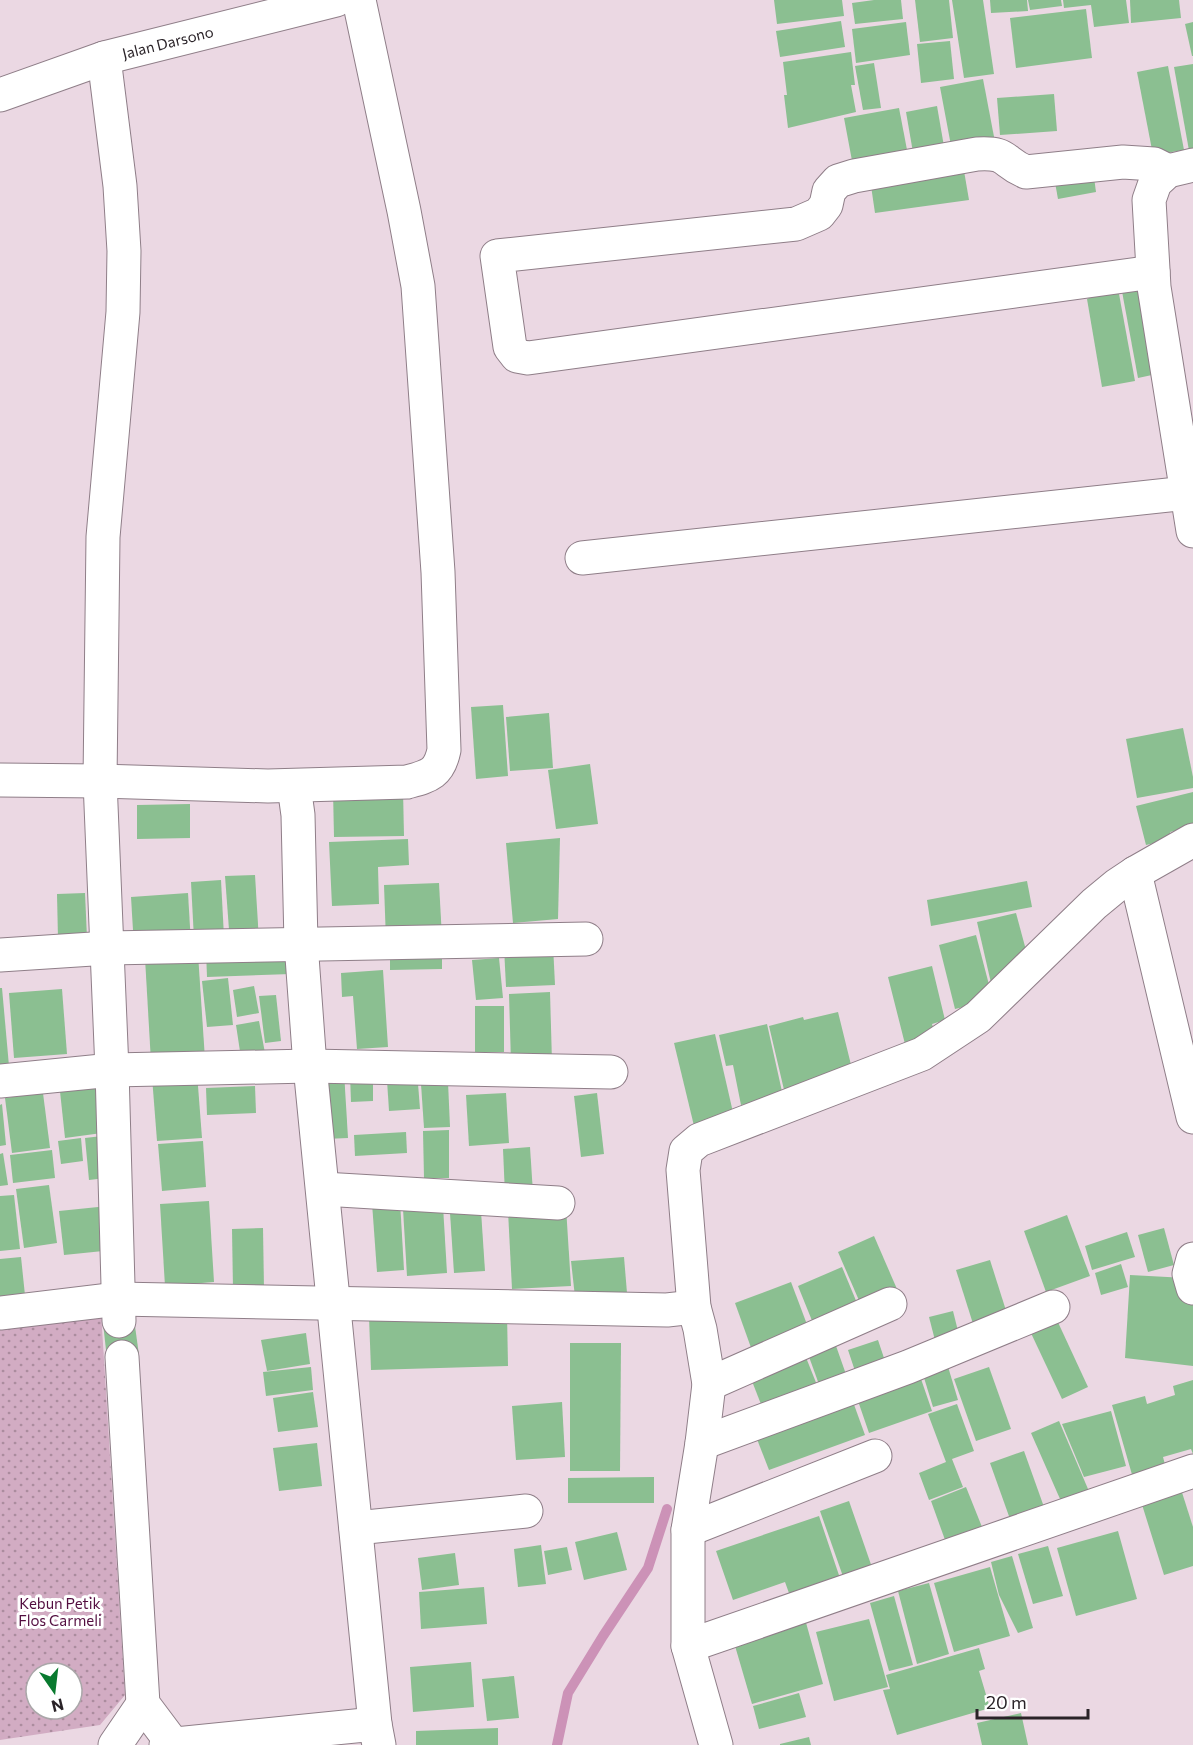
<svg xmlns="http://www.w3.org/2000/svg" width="1193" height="1745" font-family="Commissioner,sans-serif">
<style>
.grass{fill:url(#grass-dots);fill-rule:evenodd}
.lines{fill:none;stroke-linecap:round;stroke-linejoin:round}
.stream{stroke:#cc92b7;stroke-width:10}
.building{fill:#8bbf91}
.minor-casing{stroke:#8f7e88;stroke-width:35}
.minor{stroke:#fff;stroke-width:33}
.labels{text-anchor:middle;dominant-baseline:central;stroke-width:6;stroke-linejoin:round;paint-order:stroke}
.street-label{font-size:15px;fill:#2a2328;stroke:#fff}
.park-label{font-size:15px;fill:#530e40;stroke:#fff}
</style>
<defs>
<pattern id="grass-dots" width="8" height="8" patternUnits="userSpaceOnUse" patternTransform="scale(1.5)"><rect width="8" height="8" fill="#d2acc3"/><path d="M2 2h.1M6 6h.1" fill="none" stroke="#ab8c9e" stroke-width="1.8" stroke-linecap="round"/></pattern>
</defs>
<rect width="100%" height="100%" fill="#ebd8e3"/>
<path class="grass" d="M101,1312L125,1695L100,1725L0,1740V1323ZM36,1673H72V1709H36Z"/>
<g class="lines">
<polyline class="stream" points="557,1745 568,1693 603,1636 648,1568 667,1509"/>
</g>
<g class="building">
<polygon points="774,0 842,0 844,16 777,24"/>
<polygon points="874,0 901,0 903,19 855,24 852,3"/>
<polygon points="915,0 949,0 953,38 920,42"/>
<polygon points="952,0 983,0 994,74 964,78"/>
<polygon points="990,0 1027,0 1028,11 991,13"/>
<polygon points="1028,0 1061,0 1062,6 1030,10"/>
<polygon points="1063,0 1126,0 1129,23 1094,27 1091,5 1064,8"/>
<polygon points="1130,0 1179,0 1181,18 1131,23"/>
<polygon points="1086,9 1092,58 1016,68 1010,18"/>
<polygon points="841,21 845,47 780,57 776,31"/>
<polygon points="906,22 910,55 856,63 852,29"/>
<polygon points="1193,22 1193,56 1192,56 1185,24"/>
<polygon points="950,41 954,79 921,83 917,44"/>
<polygon points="851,52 855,85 851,85 856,112 788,128 784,95 787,95 783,62"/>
<polygon points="874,63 881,108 863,110 855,66"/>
<polygon points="1193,64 1193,156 1190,156 1174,67"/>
<polygon points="1168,66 1184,150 1153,155 1137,72"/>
<polygon points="983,79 995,142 952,151 940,87"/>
<polygon points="1054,94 1057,131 1000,135 997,98"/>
<polygon points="937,106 946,158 915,164 906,112"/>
<polygon points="899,108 908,155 853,166 844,118"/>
<polygon points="963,165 969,200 875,213 870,179"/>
<polygon points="1093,170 1096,192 1058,199 1054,177"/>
<polygon points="1121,286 1153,287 1166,372 1138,378"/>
<polygon points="1119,294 1135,381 1102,387 1087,299 1095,295"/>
<polygon points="503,705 508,776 476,779 471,707"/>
<polygon points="549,713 553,768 510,771 506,717"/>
<polygon points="1183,728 1193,777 1193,788 1137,798 1126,739"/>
<polygon points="590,764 598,824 556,829 548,770"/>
<polygon points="403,790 404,836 334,837 333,791"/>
<polygon points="1193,792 1193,827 1170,832 1172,839 1146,845 1136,806"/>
<polygon points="190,804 190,838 137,839 137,805"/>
<polygon points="560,838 558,919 513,923 506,843"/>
<polygon points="408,839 409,865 378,867 379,904 332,906 329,842"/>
<polygon points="255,875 259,941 230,943 225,876"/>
<polygon points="221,880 224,937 194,939 191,882"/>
<polygon points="1027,881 1032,907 931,926 927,900"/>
<polygon points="439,883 442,938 386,941 384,885"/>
<polygon points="85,893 87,938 58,939 57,894"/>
<polygon points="188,893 191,944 134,947 131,897"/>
<polygon points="1016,913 1030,965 994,996 977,922"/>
<polygon points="976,935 993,1000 955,1009 939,945"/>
<polygon points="442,945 442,969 390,970 390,946"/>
<polygon points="553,945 555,985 506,987 504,947"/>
<polygon points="289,947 291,974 207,977 206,951"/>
<polygon points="198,954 205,1059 151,1062 145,958"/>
<polygon points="499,958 503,998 476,1000 472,960"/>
<polygon points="932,966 945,1020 932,1024 937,1040 906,1048 888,977"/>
<polygon points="383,970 388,1047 357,1049 353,996 342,997 341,973"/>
<polygon points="228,978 233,1025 207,1027 202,981"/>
<polygon points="254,986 259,1013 237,1017 233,990"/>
<polygon points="0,988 2,988 9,1066 0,1067"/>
<polygon points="62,989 67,1054 14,1058 9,993"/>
<polygon points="550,992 552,1062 511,1063 509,994"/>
<polygon points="276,995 281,1041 265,1043 259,996"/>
<rect x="475" y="1006" width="29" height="46"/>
<polygon points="838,1012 854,1077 785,1094 769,1026 803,1017 804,1020"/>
<polygon points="259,1021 265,1053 241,1058 236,1025"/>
<polygon points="767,1024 783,1096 741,1105 733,1065 726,1066 719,1035"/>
<polygon points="715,1034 735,1121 695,1130 674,1043"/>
<polygon points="417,1071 420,1109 389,1111 387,1080"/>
<polygon points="344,1072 348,1138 325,1139 321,1074"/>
<polygon points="197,1073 202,1138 157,1141 152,1077"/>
<polygon points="373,1074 373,1101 351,1102 350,1075"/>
<polygon points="97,1077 102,1133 65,1138 59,1082"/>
<polygon points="448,1082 450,1127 424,1128 421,1084"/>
<polygon points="255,1086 256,1113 207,1115 206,1088"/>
<polygon points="43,1093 50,1148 12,1153 5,1098"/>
<polygon points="506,1093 509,1143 469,1146 466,1095"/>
<polygon points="597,1093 604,1154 581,1157 574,1096"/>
<polygon points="2,1104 6,1145 0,1146 0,1105"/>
<polygon points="449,1130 449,1178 424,1178 423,1131"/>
<polygon points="406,1132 407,1153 355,1156 354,1135"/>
<polygon points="102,1136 106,1178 89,1180 85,1138"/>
<polygon points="81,1138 83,1161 61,1164 58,1141"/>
<polygon points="203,1141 206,1187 162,1191 158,1144"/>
<polygon points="530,1147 533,1193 505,1195 503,1149"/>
<polygon points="52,1150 55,1178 13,1183 10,1155"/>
<polygon points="3,1153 8,1185 0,1186 0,1154"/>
<polygon points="49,1185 57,1243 24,1248 16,1189"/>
<polygon points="14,1195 20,1249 0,1251 0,1196"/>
<polygon points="209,1201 214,1282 165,1286 160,1204"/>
<polygon points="400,1201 404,1270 377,1272 372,1203"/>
<polygon points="108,1206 113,1250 64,1255 59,1211"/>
<polygon points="443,1206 447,1273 407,1276 403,1209"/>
<polygon points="566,1207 571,1286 512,1289 508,1211"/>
<polygon points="481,1211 485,1271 454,1273 450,1213"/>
<polygon points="1067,1215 1090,1276 1046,1292 1024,1231"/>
<polygon points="263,1228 264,1289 233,1289 232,1229"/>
<polygon points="1164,1228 1174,1265 1148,1272 1138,1235"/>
<polygon points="1127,1232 1135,1257 1092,1270 1085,1246"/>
<polygon points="874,1236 900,1296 864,1312 838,1252"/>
<polygon points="21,1257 26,1305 0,1308 0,1259"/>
<polygon points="624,1257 627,1293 575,1297 571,1261"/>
<polygon points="990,1260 1009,1320 975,1330 956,1270"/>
<polygon points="1121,1264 1128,1287 1101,1295 1095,1273"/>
<polygon points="842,1267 862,1315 817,1333 798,1286"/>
<polygon points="1130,1275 1186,1278 1193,1306 1193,1366 1125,1358"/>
<polygon points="791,1282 811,1335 754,1356 735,1303"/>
<polygon points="953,1311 961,1343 938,1352 929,1317"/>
<polygon points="507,1313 508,1366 371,1370 369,1317"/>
<polygon points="1056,1318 1088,1387 1062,1399 1030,1331"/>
<polygon points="134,1319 139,1355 107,1359 103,1323"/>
<polygon points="306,1333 310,1364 267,1371 261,1340"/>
<polygon points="878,1340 888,1370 858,1380 848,1350"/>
<polygon points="570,1343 621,1343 620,1471 570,1471"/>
<polygon points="835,1343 848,1380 821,1390 808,1354"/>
<polygon points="805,1355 821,1395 766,1417 750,1376"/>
<polygon points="946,1360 958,1400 933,1407 921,1368"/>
<polygon points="311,1367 313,1390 266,1396 263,1372"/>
<polygon points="989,1367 1011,1429 976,1441 954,1379"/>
<polygon points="920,1376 932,1411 869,1433 857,1398"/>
<polygon points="1193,1380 1193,1454 1191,1449 1163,1457 1168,1476 1135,1485 1112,1405 1145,1396 1147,1404 1175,1395 1173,1386"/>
<polygon points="313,1392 318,1427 278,1432 273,1398"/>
<polygon points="852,1399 865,1435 769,1470 755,1434"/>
<polygon points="562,1402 565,1457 516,1460 512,1406"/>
<polygon points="957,1404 974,1451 952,1459 963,1487 929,1500 919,1473 946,1462 928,1414"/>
<polygon points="1111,1411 1126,1466 1084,1477 1062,1424"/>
<polygon points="1059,1421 1091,1496 1064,1508 1031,1433"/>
<polygon points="317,1443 322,1486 279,1491 273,1448"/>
<polygon points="1024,1451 1044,1507 1010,1519 990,1463"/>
<polygon points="654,1477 654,1503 568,1503 568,1478"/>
<polygon points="1179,1483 1193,1527 1193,1566 1164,1575 1139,1495"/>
<polygon points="966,1487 986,1537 949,1551 931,1501"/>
<polygon points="849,1501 875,1576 846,1585 820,1511"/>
<polygon points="819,1516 844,1590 794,1607 785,1582 733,1600 716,1551"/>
<polygon points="1118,1531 1137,1599 1076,1616 1057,1548"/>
<polygon points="617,1532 627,1570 584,1580 575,1542"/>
<polygon points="541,1545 546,1584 518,1587 514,1549"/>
<polygon points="1048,1546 1063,1596 1033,1604 1018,1554"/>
<polygon points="567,1547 572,1570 548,1575 544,1551"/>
<polygon points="455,1553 459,1585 422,1590 418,1558"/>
<polygon points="1012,1556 1033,1628 1018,1633 999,1595 991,1562"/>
<polygon points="990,1567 1010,1636 954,1652 934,1583"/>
<polygon points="929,1583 949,1654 917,1664 898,1591"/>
<polygon points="484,1587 487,1624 421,1629 419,1592"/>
<polygon points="894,1596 913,1665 889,1671 870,1603"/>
<polygon points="805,1619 823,1684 752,1704 733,1639"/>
<polygon points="869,1619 888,1687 834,1701 816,1632"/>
<polygon points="979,1648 985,1669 979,1671 990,1708 897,1735 883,1690 890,1689 886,1675"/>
<polygon points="471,1662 474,1707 413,1712 410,1667"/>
<polygon points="514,1676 519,1718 487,1721 482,1679"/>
<polygon points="799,1693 806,1717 759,1729 753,1706"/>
<polygon points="1021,1713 1028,1745 982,1745 977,1723"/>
<polygon points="498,1728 498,1745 416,1745 416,1731"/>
<polygon points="809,1737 811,1745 780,1745 780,1744"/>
</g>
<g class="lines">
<defs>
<g id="minor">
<polyline points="104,58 120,186 124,251 123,312 103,537 100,781 112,1070 119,1321"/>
<path id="s1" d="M0,95L104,58L336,0"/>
<polyline points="1193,165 1168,171 1155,183 1149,200 1154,287 1193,531"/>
<path d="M1153,272L528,358L517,356L510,347L497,256L796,224L819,214L826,205L829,191L838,181L854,176L977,154C1009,152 1002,162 1026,172L1123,162L1154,164L1168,171"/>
<polyline points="582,558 1187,493"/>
<path d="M0,780L100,781L268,786L407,782C429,776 439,774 444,750L438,572L418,286L404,211L359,0"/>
<polyline points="294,786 298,815 301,943 310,1066 375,1724"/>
<polyline points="1135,873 1193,1117"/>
<polyline points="0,955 108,948 586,939"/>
<polyline points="0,1081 112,1070 310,1066 611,1072"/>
<polyline points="323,1189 558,1203"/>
<polyline points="1193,1259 1189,1274 1193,1288"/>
<polyline points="0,1313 118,1299 667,1310 694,1307"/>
<polyline points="122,1357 143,1704 173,1744"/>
<polyline points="709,1384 890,1304"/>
<polyline points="702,1443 908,1367 1053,1307"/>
<polyline points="356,1528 526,1511"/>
<polyline points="688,1530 875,1456"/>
<polyline points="688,1646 1193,1471"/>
<polyline points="115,1745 143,1704"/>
<polyline points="166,1745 375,1724 379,1745"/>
<polyline points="716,1745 688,1646 688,1530 702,1443 709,1384 700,1329 694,1307 683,1170 686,1151 699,1140 922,1054 978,1017 1094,904 1117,885 1135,873 1193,840"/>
</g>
</defs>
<use href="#minor" class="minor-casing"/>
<use href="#minor" class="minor"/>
</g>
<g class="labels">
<g class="street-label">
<text stroke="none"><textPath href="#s1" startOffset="176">Jalan Darsono</textPath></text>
</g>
<g class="park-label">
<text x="60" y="1603">Kebun Petik<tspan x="60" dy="17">Flos Carmeli</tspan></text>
</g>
</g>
<g transform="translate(54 1691) rotate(166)"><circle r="28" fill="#ffffff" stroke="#aaa7a9" stroke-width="1.5"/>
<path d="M0-4.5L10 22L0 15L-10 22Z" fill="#097a2f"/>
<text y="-9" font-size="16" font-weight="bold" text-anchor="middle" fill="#2a2328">N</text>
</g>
<path d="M977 1709v9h111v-9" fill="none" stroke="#2a2328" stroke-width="3"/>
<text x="986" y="1709" font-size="18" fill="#2a2328" stroke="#ffffff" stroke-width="4.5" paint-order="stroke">20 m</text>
</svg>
